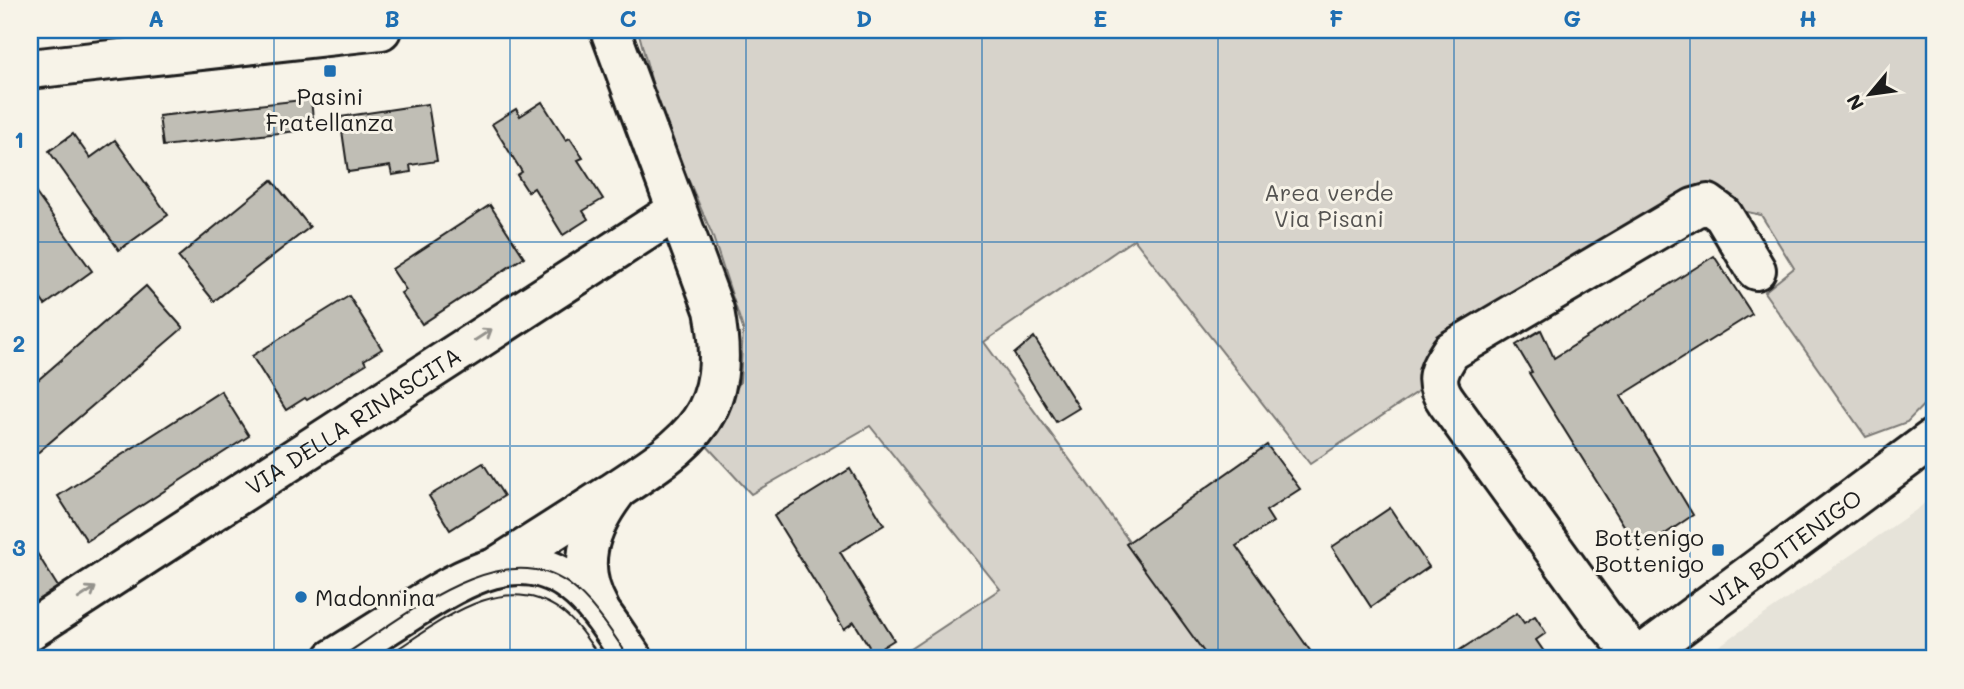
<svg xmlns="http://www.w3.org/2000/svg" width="1964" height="689" font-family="Mali,sans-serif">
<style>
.built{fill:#e6e3d9}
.green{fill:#d7d3cb;stroke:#7a7874;stroke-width:2}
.building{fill:#c0beb5;stroke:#1c1c1c;stroke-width:2}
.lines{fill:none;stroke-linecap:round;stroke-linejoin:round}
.minor-casing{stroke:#1c1c1c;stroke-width:44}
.minor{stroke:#f7f3e8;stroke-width:38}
.tram{stroke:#1c1c1c;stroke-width:2}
.oneway{stroke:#94928c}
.grid{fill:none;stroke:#1f6fb2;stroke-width:2;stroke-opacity:0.55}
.poi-dot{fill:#1f6fb2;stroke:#f7f3e8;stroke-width:2.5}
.labels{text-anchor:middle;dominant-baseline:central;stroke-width:6;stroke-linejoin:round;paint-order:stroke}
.poi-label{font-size:23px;fill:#1c1c1c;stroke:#f7f3e8}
.park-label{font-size:23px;fill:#545351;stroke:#f7f3e8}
.street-label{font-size:23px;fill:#1c1c1c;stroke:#f7f3e8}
.neatline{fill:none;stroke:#1f6fb2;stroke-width:2.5}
.grid-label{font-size:23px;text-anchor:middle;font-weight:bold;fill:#1f6fb2}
</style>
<rect width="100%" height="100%" fill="#f7f3e8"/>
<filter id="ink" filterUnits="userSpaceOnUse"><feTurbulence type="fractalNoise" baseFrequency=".0143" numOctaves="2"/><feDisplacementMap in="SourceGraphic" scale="14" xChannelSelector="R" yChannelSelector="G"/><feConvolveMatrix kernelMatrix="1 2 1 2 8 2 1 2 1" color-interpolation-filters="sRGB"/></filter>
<g filter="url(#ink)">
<polygon class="built" points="1934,494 1934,659 1700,659 1919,508"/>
<polygon class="green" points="638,30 1934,30 1934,394 1907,422 1866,437 1764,292 1794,268 1761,215 1729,208 1725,191 1669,198 1536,285 1461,322 1416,393 1310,464 1134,239 984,342 1215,659 895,659 1000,589 870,426 751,494 706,445 740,382 743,329 712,234 661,117"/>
<g class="building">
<polygon points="311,99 314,129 163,146 159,116"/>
<polygon points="542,102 566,140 570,138 583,158 578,160 603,199 583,211 588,219 563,235 534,188 528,192 517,175 522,172 492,124 516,109 520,116"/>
<polygon points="428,104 437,161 410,165 411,172 392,175 390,166 348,172 340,117"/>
<polygon points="73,134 90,158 115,140 168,215 119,250 49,151"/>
<polygon points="272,180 310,227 214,301 178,257"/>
<polygon points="30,185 92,271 45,305 30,284"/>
<polygon points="490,205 524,257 422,324 401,293 406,290 392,269"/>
<polygon points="1714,256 1752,314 1621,396 1693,515 1640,551 1529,373 1532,372 1516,345 1541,330 1554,358"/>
<polygon points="146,286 183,328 35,455 30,449 30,387"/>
<polygon points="349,296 382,349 364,360 366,364 307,400 305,398 286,410 252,356"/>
<polygon points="1034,337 1079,408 1056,422 1014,354"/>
<polygon points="221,391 249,436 87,541 58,496"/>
<polygon points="1267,445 1300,489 1266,511 1273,522 1236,546 1316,659 1209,659 1126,544"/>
<polygon points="483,463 504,496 450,530 429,496"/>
<polygon points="850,469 884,525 840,552 894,640 873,653 854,622 844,629 774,516"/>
<polygon points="1390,508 1429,567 1371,607 1332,547"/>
<polygon points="30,542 60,590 30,610"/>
<polygon points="1517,613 1524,623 1535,616 1546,633 1536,640 1547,656 1542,659 1446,659"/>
</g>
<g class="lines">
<defs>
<g id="minor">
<polyline points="30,69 381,30"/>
<path d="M499,565C537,541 575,517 612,493C692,441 734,414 714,310L610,30"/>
<path d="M599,608C576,567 588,529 615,493"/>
<path id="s1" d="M30,630L676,211"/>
<path d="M333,659C359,643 385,627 411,610C459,580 518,541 573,584C598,603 615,633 633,659"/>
<path id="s2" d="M1636,659L1934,438"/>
<path d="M1638,659L1602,616L1447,402C1432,381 1438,371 1451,351L1694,208L1708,204L1723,215L1756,270"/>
</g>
</defs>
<use href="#minor" class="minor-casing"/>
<use href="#minor" class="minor"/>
<g class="tram">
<path d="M338,659C398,622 499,533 569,584C595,604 612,633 630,659"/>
<path d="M382,659C433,628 499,567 560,610C577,622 589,643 602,659"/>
</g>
</g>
<defs><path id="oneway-shaft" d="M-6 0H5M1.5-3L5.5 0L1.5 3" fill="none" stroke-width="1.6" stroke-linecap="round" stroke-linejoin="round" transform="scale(1.75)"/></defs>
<g class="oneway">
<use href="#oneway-shaft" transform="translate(483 335) rotate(-33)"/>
<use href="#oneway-shaft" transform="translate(87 593) rotate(-33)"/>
</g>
</g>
<path class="grid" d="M274,30V659M510,30V659M746,30V659M982,30V659M1218,30V659M1454,30V659M1690,30V659M30,242H1934M30,446H1934"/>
<g class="poi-dot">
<rect x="323" y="64" width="14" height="14" rx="3.5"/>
<rect x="1711" y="543" width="14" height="14" rx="3.5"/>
<circle cx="301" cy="597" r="7"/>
</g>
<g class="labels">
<g class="poi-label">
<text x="330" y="96">Pasini<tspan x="330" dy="26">Fratellanza</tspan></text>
<text x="1704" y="537" text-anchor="end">Bottenigo<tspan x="1704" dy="26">Bottenigo</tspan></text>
<text x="315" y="597" text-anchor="start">Madonnina</text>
</g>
<g class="park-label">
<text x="1329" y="192">Area verde<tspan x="1329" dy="26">Via Pisani</tspan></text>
</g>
<g class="street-label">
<text stroke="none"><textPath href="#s1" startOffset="385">VIA DELLA RINASCITA</textPath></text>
<text stroke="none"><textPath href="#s2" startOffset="186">VIA BOTTENIGO</textPath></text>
</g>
</g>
<rect width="1964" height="689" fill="none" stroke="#f7f3e8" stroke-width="77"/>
<g transform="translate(1870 94) rotate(241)" stroke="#f7f3e8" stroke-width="5" paint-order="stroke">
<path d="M0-5L12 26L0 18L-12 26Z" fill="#1c1c1c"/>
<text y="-10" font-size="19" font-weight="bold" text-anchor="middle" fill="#1c1c1c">N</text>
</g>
<rect x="38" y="38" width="1888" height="612" class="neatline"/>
<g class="grid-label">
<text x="156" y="27">A</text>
<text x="392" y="27">B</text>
<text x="628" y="27">C</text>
<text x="864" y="27">D</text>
<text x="1100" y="27">E</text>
<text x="1336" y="27">F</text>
<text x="1572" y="27">G</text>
<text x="1808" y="27">H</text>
<text x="19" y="148">1</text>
<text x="19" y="352">2</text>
<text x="19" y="556">3</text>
</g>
</svg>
